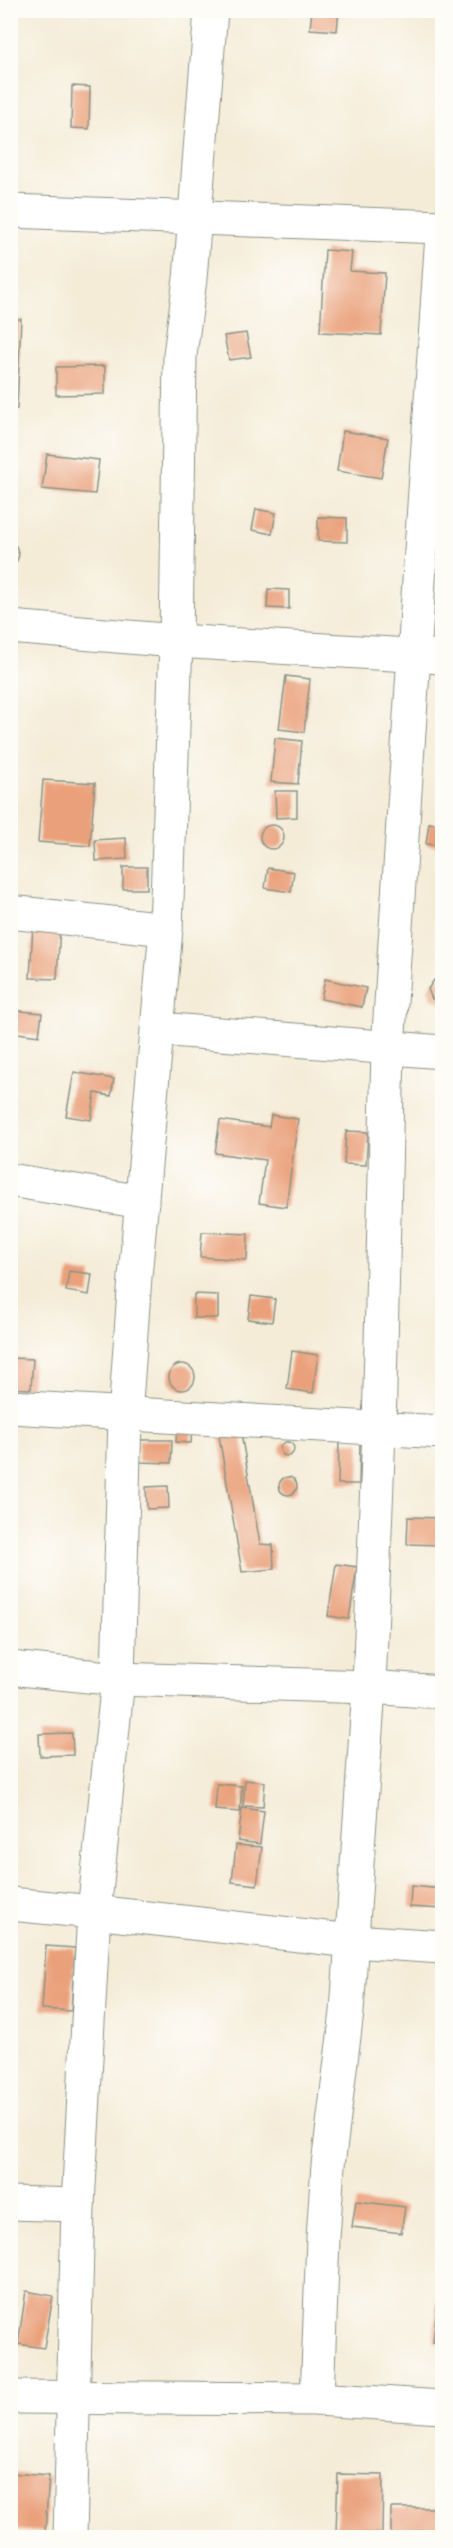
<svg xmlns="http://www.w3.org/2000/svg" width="453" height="2548" font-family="Sriracha,sans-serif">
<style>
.building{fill:#eaa07a}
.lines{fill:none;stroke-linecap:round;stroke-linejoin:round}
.minor-casing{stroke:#8a9486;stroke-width:35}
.minor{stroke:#fff;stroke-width:33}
</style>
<rect width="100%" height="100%" fill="#fdfcf7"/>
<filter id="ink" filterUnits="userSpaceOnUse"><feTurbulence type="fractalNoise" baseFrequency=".0167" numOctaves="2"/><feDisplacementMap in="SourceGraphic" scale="12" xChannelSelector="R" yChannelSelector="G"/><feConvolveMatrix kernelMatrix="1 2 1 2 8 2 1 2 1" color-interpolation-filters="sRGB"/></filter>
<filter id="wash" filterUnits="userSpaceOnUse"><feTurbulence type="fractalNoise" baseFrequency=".008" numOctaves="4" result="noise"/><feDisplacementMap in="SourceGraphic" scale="24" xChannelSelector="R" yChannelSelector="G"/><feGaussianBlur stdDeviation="1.35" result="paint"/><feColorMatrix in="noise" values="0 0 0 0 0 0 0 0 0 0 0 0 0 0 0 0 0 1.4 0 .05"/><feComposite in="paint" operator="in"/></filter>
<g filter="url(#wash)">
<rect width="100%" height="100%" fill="#f5ecd8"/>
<g id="blocks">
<g class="building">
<polygon points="312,10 339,10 337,31 310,29"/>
<polygon points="72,86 90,87 89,129 71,128"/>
<polygon points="325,250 352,252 350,271 385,273 381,335 320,332"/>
<polygon points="10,319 21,319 17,409 10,409"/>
<polygon points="246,333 251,357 229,360 224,336"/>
<polygon points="105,366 105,394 56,395 56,367"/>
<polygon points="343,431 388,438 381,478 337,471"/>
<polygon points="47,454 99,460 95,494 42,489"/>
<polygon points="256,509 276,513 272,534 252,530"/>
<polygon points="318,517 347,518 347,542 318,541"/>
<polygon points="10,545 16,546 19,555 17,561 10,564"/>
<polygon points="268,589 289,590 289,609 267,608"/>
<polygon points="286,676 310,679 304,732 279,729"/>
<polygon points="275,738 302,741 298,784 271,782"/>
<polygon points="43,780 95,783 90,846 38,842"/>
<polygon points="275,791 297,791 297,817 276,818"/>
<polygon points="429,823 442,825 442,846 426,844"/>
<circle cx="272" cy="837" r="12"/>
<polygon points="126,838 127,859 96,861 95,840"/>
<rect x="123" y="867" width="24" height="22"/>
<polygon points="268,868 294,872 291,892 265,888"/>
<polygon points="33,925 60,926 57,979 30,978"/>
<polygon points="325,979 366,988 362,1007 321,999"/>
<polygon points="442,979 442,1001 439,1002 432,999 428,989 434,980"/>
<polygon points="10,1010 42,1013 39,1036 10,1032"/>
<polygon points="74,1072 114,1079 111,1096 95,1093 91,1120 66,1116"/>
<polygon points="271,1115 298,1119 286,1207 259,1203 265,1160 215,1153 220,1120 269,1127"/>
<polygon points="346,1131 368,1132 366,1165 344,1164"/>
<polygon points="202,1232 248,1234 247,1260 200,1257"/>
<polygon points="69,1271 92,1274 89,1295 66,1291"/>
<polygon points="194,1294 218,1295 218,1318 194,1318"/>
<polygon points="251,1296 275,1299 272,1322 248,1319"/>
<polygon points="292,1351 318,1355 313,1393 287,1389"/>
<polygon points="10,1358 33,1359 31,1389 10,1388"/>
<circle cx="182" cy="1377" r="13"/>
<polygon points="177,1426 192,1427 191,1443 176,1442"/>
<polygon points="241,1433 260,1544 273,1545 274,1569 242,1572 219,1436"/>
<polygon points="139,1440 172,1440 171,1463 138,1462"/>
<circle cx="287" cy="1449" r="7"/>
<polygon points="339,1442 360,1442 359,1484 338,1484"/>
<circle cx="288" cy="1486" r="9"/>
<polygon points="168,1486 169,1508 147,1509 146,1487"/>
<polygon points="408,1517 442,1518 442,1545 407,1544"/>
<polygon points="336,1564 357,1567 349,1619 328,1616"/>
<polygon points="72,1733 73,1755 40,1756 39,1734"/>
<polygon points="245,1780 265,1782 263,1807 243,1806"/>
<polygon points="217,1784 242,1786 240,1812 215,1810"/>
<polygon points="242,1808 264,1811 260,1844 238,1841"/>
<polygon points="236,1845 262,1847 257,1885 232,1882"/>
<polygon points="411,1886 442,1889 442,1909 410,1907"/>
<polygon points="46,1946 75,1948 71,2011 42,2009"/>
<polygon points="356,2201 405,2207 401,2233 352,2227"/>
<polygon points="441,2272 442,2272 442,2343 433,2342"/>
<polygon points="26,2291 53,2296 44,2348 18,2344"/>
<polygon points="10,2473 49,2476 45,2532 10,2530"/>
<polygon points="338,2474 383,2475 382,2534 336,2532"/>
<rect x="391" y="2508" width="51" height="27"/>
</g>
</g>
</g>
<g filter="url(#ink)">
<use href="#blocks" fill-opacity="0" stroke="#8a9486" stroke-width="1.5"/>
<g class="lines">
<defs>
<g id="minor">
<polyline points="10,211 442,227"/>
<polyline points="10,627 176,641 442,657"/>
<polyline points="10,912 166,929"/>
<polyline points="159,1029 442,1052"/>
<polyline points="10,1180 142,1202"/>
<polyline points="10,1407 442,1432"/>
<polyline points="10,1668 118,1679 369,1687 379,1430 388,1048 442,234"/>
<polyline points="10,1904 94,1912 118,1679 125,1416 135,1277 166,929 176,641 180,355 190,279 211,10"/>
<polyline points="10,2203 78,2205"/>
<polyline points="10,2397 317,2399 442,2407"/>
<polyline points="317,2399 323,2238 328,2165 347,2012 369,1687 442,1692"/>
<polyline points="70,2538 78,2205 94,1912 352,1941 442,1947"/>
</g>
</defs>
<use href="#minor" class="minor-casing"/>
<use href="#minor" class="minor"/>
</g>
</g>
<rect width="453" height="2548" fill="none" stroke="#fdfcf7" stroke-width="36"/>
</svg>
